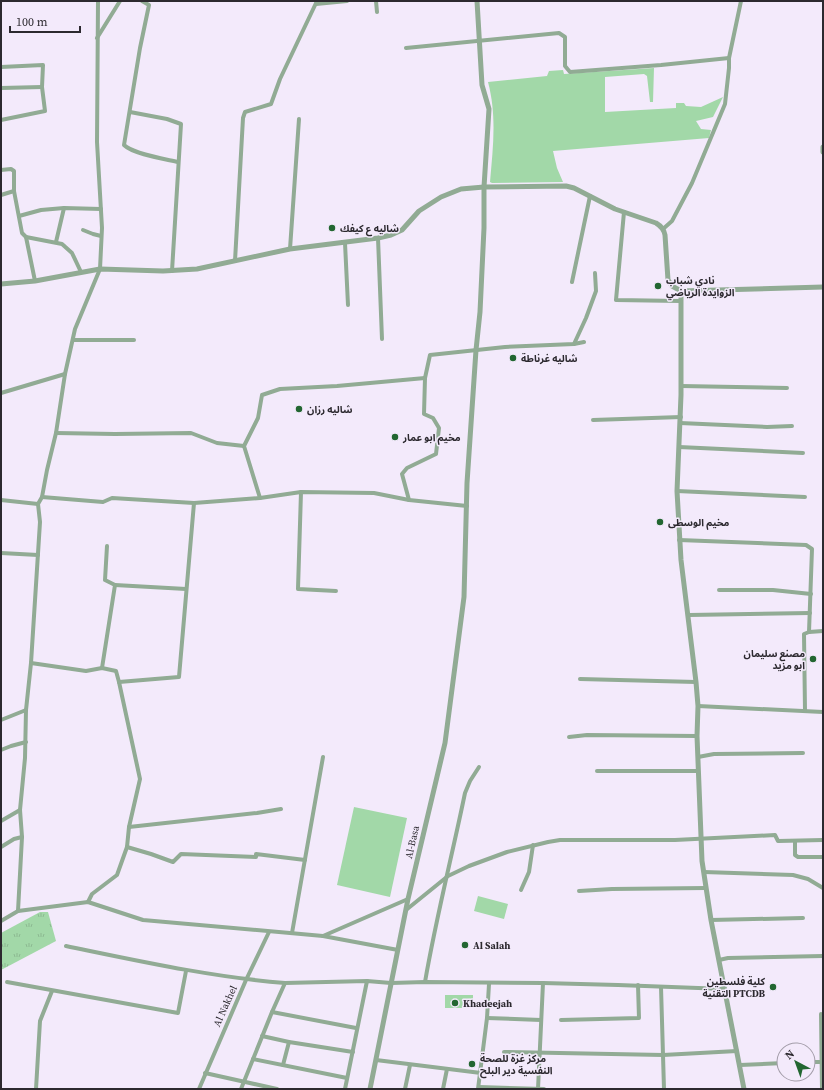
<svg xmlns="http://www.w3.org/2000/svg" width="824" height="1090" font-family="'Source Serif 4','Noto Sans Arabic',serif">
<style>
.grass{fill:url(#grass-tufts)}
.garden{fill:#a2d8a8}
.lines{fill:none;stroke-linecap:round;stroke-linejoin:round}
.minor{stroke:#91ab94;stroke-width:4}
.tertiary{stroke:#91ab94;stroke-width:5}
.poi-dot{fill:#226631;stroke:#f3eafb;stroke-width:1.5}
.labels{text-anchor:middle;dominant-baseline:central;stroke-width:3;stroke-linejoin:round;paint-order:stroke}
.poi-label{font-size:10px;font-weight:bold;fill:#2c292f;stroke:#f3eafb;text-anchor:start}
.street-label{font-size:10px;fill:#2c292f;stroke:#f3eafb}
</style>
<defs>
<pattern id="grass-tufts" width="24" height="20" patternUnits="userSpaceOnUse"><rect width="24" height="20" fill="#a2d8a8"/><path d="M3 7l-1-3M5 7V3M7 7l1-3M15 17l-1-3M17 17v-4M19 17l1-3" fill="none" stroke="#8cb991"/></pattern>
</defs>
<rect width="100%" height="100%" fill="#f3eafb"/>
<polygon class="grass" points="40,912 48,912 56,941 1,970 1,933"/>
<g class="garden">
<path d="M654,68L653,102H650L647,76L644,74L605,77V112L676,108V103H684L686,106L701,107L723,97L713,117L696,121L701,129L711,130L709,138L553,151L557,168L563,182L492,183L490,182C493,147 497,116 488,82L547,76L549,71L563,70L564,74Z"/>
<polygon points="354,807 407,818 390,897 337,885"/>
<polygon points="478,896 508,904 504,919 474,911"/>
<rect x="445" y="995" width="28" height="13"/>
</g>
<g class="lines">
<g class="minor">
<path d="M142,1L149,5L140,48L124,145C133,154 165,159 178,162"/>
<polyline points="376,1 377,12"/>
<polyline points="316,4 347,1"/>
<polyline points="97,38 120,1"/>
<polyline points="406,48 559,33 565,37 565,66 570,72 661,65 729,58"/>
<polyline points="1,67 43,65 42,87 45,111 1,120"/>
<polyline points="1,88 42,87"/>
<polyline points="130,112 167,119 181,124 172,271"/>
<polyline points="1,170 11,169 14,171 14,191 22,233 26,237 35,281"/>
<polyline points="1,195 14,191"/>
<polyline points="624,212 616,300 680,301"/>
<polyline points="19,216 41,210 64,208 101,209"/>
<polyline points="663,229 672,221 692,183 725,104 729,68 729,58 741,1"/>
<polyline points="83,230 93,234 101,236"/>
<polyline points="26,237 62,244 72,253 81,272"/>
<polyline points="378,238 382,339"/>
<polyline points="56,242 64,208"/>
<polyline points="345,243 348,305"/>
<polyline points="290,249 299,119"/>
<polyline points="235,261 243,118 245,112 271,104 280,79 317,1"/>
<polyline points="572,282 590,196"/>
<polyline points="73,340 134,340"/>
<polyline points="574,344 586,318 596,291 595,273"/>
<polyline points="681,386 787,388"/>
<polyline points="1,393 65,374"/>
<polyline points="593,420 681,417"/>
<polyline points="680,423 767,427 792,426"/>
<polyline points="56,433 115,434 191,433 217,443 244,446"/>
<polyline points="679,447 803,453"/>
<polyline points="677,491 805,497"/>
<polyline points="301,492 298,589 336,591"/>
<polyline points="42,497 103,502 112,498 194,503 260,498 301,492 374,493 409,500 467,506"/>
<polyline points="260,498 244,446 258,418 262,395 280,389 337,386 425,378"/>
<polyline points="1,500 38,504"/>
<polyline points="409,500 402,474 407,468 436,454 439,428 433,418 424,414 425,378 430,355 505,347 574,344 584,342"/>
<polyline points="679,540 806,545 812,549 809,632"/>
<polyline points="1,553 38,555"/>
<polyline points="115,585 186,589"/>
<polyline points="719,590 773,590 811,594"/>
<polyline points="689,615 810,613"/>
<polyline points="31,663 86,671 102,668 116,671 119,682 140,779 129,827 127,847 117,875 92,894 88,902"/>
<polyline points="102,668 115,585 105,580 107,546"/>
<polyline points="580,679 696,682"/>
<polyline points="119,682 179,677 194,503"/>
<polyline points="698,706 823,712"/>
<polyline points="805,711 804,634 809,632 823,631"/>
<polyline points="1,720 26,710"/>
<polyline points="569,737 587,735 697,736"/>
<polyline points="1,750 11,746 26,742"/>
<polyline points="698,757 714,754 803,753"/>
<polyline points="597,771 698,771"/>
<polyline points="1,821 20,810"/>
<polyline points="129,827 257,813 281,809"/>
<polyline points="795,841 795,855 798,857 823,857"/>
<polyline points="1,847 14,839 22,837"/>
<polyline points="127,847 151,854 173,862 181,854 256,857 256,854 305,860"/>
<polyline points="704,872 793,875 808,879 823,888"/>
<polyline points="521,890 529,872 533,845"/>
<polyline points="579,891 612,889 706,888"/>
<polyline points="406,910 448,876 469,866 507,852 548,842 560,840 675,840 775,835 778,841 823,840"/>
<polyline points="18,911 22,837 20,810 25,758 26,710 31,663 40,522 38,504 42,497 47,470 56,433 65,374 75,329 100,269 102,228 97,142 98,1"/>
<polyline points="711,920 803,918"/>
<polyline points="1,921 18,911 88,902 143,920 323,936 398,950"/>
<polyline points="292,933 323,757"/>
<polyline points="323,936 408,899"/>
<path d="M66,946C139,961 211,977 285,983"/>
<polyline points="719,960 728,958 823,956"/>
<polyline points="7,982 178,1013 186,971"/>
<path d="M425,982C436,918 452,856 465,793L470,781L479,767"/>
<polyline points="661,987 664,1089"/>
<polyline points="272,1012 356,1028"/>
<polyline points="821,1014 822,1089"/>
<polyline points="487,1018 541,1020"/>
<polyline points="561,1020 639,1018 638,985"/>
<polyline points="262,1036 289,1042 353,1052"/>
<polyline points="504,1052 663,1055 737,1051"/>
<polyline points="253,1059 347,1078"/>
<polyline points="376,1060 481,1073"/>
<polyline points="808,1062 823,1062"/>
<polyline points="283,1065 289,1042"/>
<polyline points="740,1065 784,1063"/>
<polyline points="205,1073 277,1089"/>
<polyline points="479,1087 544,1089"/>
<polyline points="36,1089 40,1021 52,991"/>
<polyline points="199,1089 246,980 269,932"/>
<polyline points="241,1089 272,1012 285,983 367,981 391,983 425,982 543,983 618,985 725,989"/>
<polyline points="345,1089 367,981"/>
<polyline points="405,1089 410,1065"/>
<polyline points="443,1089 447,1069"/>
<polyline points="478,1089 487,1018 489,984"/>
<polyline points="538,1089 543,983"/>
</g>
<g class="tertiary">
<polyline points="823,147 823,152"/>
<path d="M1,284L35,281L100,269L163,271L197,269L290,249L378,238L391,235L402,230L419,211L441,197L461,189L484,187L566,186L574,188L615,209L656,223C661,226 664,229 665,235L668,280L672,286L681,291L823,287"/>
<polyline points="681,291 681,395 677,491 681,560 696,682 698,706 697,736 702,861 711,920 744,1089"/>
<polyline points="370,1089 408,899 445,743 464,597 467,483 476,350 480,312 484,228 484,187 489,109 482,85 477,1"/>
</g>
</g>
<g class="poi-dot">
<circle cx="332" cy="228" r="4"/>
<circle cx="658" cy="286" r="4"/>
<circle cx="513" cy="358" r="4"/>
<circle cx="299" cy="409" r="4"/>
<circle cx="395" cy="437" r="4"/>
<circle cx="660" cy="522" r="4"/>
<circle cx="813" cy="659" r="4"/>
<circle cx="465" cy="945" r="4"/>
<circle cx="773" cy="987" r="4"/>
<circle cx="455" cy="1003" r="4"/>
<circle cx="472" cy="1064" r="4"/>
</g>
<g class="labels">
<g class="poi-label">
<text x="340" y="228">شاليه ع كيفك</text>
<text x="666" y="280">نادي شباب<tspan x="666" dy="12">الزوايدة الرياضي</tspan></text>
<text x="521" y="358">شاليه غرناطة</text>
<text x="307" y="409">شاليه رزان</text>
<text x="403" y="437">مخيم ابو عمار</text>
<text x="668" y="522">مخيم الوسطى</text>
<text x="805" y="653" text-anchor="end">مصنع سليمان<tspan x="805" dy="12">ابو مزيد</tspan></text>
<text x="473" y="945">Al Salah</text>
<text x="765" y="981" text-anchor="end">كلية فلسطين<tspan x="765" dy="12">التقنية PTCDB</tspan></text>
<text x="463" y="1003">Khadeejah</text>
<text x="480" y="1058">مركز غزة للصحة<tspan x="480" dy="12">النفسية دير البلح</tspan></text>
</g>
<g class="street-label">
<text transform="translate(412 842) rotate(-77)">Al-Basa</text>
<text transform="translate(225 1006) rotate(-66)">Al Nakhel</text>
</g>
</g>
<rect width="824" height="1090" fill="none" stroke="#2c292f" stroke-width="4"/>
<g transform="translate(796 1062) rotate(319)"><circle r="19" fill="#f3eafb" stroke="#a39da9"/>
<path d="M0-3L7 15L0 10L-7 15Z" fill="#226631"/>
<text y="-6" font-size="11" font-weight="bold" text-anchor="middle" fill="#2c292f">N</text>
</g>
<path d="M10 26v6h70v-6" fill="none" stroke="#2c292f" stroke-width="2"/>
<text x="16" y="26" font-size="12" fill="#2c292f" stroke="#f3eafb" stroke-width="3" paint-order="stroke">100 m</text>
</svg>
